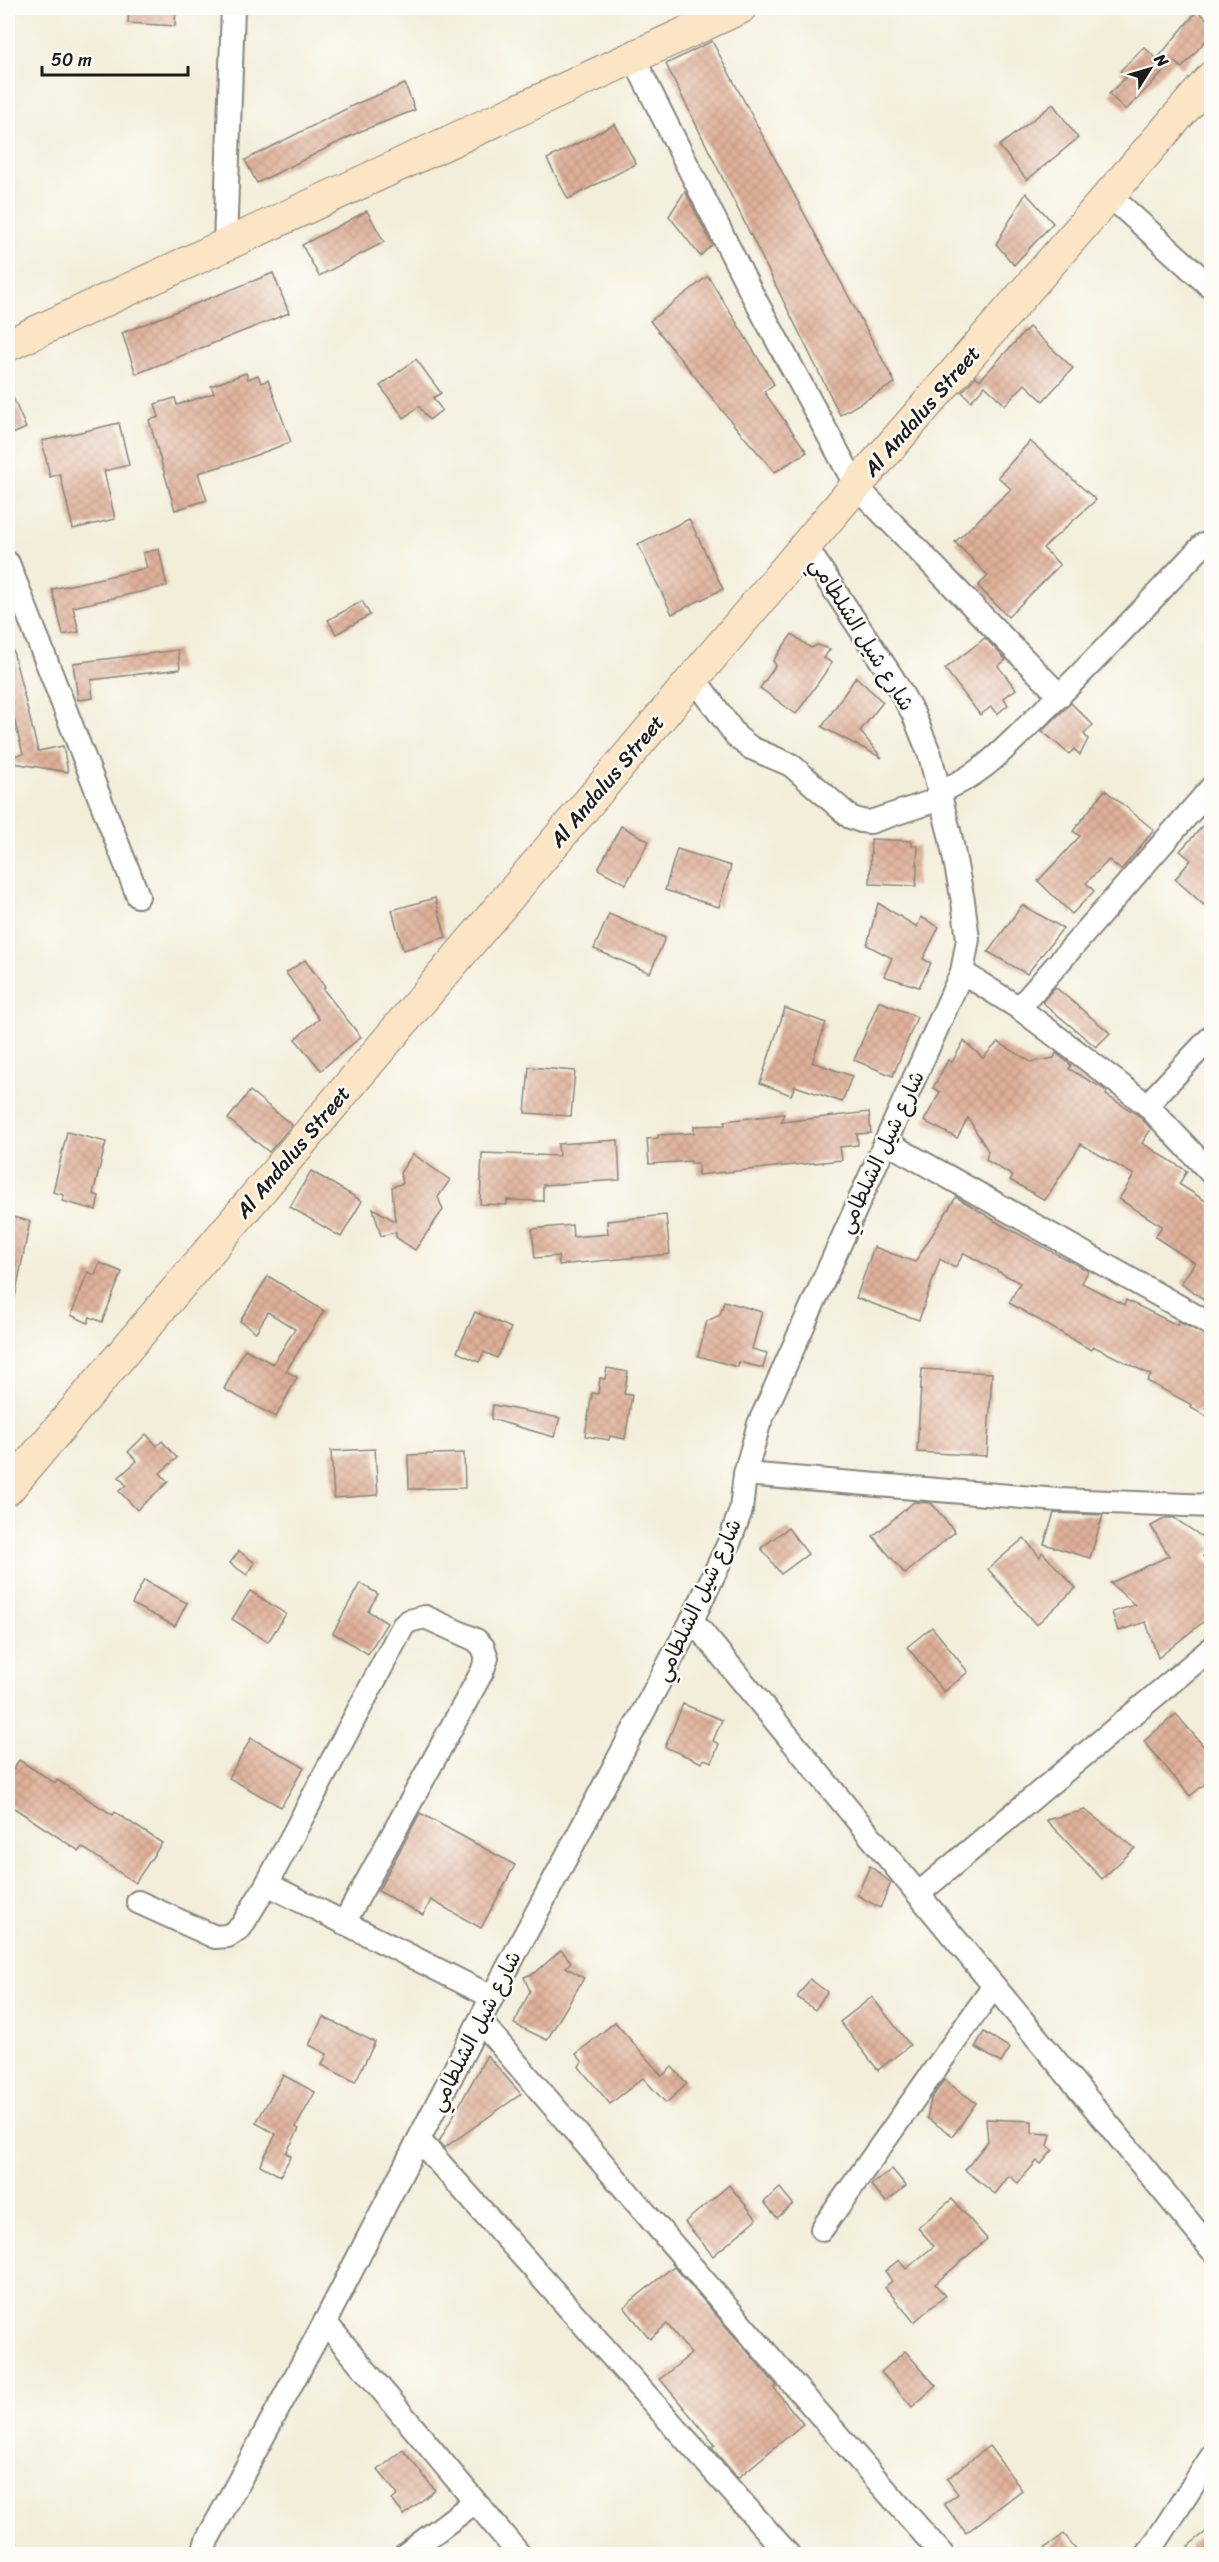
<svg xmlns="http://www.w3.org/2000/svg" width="1219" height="2562" font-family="Sriracha,'Playpen Sans Arabic',sans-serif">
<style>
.building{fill:url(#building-cross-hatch)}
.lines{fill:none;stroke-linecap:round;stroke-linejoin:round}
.minor-casing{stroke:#88857b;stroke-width:26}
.secondary-casing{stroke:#88857b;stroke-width:34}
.minor{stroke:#fff;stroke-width:22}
.secondary{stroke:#fce5c4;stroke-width:32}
.labels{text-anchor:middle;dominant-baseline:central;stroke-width:5;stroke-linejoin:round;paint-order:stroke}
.street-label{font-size:21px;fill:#1c1c1c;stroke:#fdfcf7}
</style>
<defs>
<pattern id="building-cross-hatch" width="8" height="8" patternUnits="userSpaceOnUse" patternTransform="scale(1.5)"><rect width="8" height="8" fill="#dfb099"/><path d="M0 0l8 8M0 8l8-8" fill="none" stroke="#bf9783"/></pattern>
</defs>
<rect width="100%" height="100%" fill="#fdfcf7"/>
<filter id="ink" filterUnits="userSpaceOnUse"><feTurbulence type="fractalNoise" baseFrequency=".0167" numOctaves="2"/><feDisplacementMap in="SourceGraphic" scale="12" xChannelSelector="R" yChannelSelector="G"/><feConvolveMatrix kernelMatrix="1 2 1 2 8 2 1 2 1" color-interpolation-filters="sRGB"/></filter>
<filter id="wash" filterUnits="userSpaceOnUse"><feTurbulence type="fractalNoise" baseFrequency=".008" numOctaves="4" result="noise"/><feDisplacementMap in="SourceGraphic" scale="24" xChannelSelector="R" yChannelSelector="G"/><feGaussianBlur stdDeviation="1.35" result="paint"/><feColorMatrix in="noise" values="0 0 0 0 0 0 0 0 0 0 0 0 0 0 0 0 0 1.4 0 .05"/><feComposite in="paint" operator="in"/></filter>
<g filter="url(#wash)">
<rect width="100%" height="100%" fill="#f3eeda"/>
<g id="blocks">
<g class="building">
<polygon points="129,8 176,8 175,26 128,23"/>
<polygon points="1197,11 1212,23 1212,33 1182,68 1174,61 1126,110 1109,94 1126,77 1120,71 1144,47 1157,59"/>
<polygon points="712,41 895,383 840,415 666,64"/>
<polygon points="405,84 415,110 361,131 257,183 245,160 358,103"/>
<polygon points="1053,104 1078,138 1027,180 999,146"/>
<polygon points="615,124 636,164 568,199 547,159"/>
<polygon points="685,191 712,245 700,256 669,216"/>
<polygon points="1026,193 1053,223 1014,265 996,244"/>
<polygon points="367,211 384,242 319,276 302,245"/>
<polygon points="273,273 289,313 136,374 122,333"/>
<polygon points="708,276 774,384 764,392 807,452 775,472 738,430 650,321"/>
<polygon points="1029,327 1073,368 1043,401 1025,384 1005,405 985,386 971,401 962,392 976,376 980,380"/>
<polygon points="416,359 441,393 433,398 442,410 429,420 419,406 404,418 380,386"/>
<polygon points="246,373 248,379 258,375 261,383 268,380 291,442 240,461 198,473 207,500 175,510 149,420 159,417 155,404 175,398 177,405 214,393 211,386"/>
<polygon points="8,386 26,428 8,436"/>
<polygon points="119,423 129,465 104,471 115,519 73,529 60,474 50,477 42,441"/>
<polygon points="1030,441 1096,500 1043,548 1060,565 1008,617 978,586 988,576 955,542 1011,489 998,477"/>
<polygon points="689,519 723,589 672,614 638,544"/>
<polygon points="159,549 167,586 73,607 79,632 63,635 52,589 147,568 143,553"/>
<polygon points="362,601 370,615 336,634 328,620"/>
<polygon points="792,634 811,648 817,645 830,649 824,658 832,663 796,714 760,688 776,665 773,661"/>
<polygon points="985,638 1006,660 998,666 1016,689 1004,698 1008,705 997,714 991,707 980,715 945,669"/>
<polygon points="178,650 180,669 91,680 93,698 78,700 73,663"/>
<polygon points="13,651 38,751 63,746 68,772 8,762 8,757 23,754 8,695 8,652"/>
<polygon points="856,677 883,702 860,731 882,758 822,727"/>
<polygon points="1071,703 1093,725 1084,734 1088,739 1080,755 1074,749 1069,754 1042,731"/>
<polygon points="1105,790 1154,830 1121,870 1109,860 1086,883 1094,891 1072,914 1038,881 1080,836 1073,831"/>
<polygon points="1212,816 1212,896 1204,905 1175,879 1191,860 1180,851"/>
<polygon points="621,826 649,841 626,884 598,869"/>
<polygon points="871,839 912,841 912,846 918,846 916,886 870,884"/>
<polygon points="677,849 731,866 719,907 665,890"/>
<polygon points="435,898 446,937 403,950 392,910"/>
<polygon points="878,903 917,927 921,917 939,927 923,959 931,963 919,987 884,976 892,958 867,945"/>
<polygon points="1022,905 1063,928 1027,974 988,952"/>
<polygon points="609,914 665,938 650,973 594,949"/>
<polygon points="305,960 325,987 323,989 361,1037 321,1070 295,1039 319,1019 286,973"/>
<polygon points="1055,987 1110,1033 1096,1047 1042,1002"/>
<polygon points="879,1001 917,1017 893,1076 854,1060"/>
<polygon points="785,1008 826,1023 812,1062 852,1076 842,1102 795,1086 791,1095 760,1083"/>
<polygon points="964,1041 983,1058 998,1042 1031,1062 1054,1058 1056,1053 1071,1065 1069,1069 1104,1089 1107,1092 1106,1095 1138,1115 1151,1129 1142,1143 1187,1171 1179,1184 1212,1205 1212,1305 1181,1283 1195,1263 1155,1237 1162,1226 1119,1199 1134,1175 1081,1144 1045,1200 1010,1180 1013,1176 986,1160 988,1151 968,1118 957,1138 924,1121 940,1092 933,1088 948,1060 952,1062"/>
<polygon points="529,1067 575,1071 571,1116 525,1113"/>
<polygon points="250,1091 292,1125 269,1152 228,1119"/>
<polygon points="869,1112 871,1133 857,1134 858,1145 840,1147 842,1160 698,1175 698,1163 691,1163 691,1161 649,1164 647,1139 658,1138 658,1135 694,1133 694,1126 725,1125 725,1121 784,1114 781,1122"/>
<polygon points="67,1132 106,1142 93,1194 99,1196 96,1210 62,1201 64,1195 53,1192"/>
<polygon points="618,1140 620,1180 543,1185 543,1201 507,1200 507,1205 480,1204 482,1153 559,1156 558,1144"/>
<polygon points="413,1154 450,1180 438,1197 443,1210 415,1250 396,1237 396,1232 381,1236 373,1208 395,1221 392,1187 403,1183 400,1173"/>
<polygon points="311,1171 362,1201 341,1237 290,1207"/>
<polygon points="956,1197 1002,1225 1088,1271 1082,1283 1124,1305 1126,1300 1177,1325 1179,1322 1212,1338 1212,1419 1191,1408 1192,1405 1147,1381 1151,1375 1093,1346 1091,1350 1009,1303 1020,1283 964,1253 955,1268 940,1259 919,1320 856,1298 874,1247 915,1262"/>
<polygon points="666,1215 670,1254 559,1265 558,1256 535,1258 532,1229 572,1225 573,1237 608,1234 607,1221"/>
<polygon points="8,1216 30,1221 15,1297 8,1296"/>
<polygon points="100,1263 122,1272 102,1322 90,1317 88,1323 71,1315 88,1272 95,1275"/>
<polygon points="268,1276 324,1311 286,1371 297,1377 276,1417 224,1389 245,1349 273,1364 295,1329 268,1312 256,1332 240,1321"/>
<polygon points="724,1301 762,1312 752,1349 767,1353 763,1368 739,1362 738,1367 698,1356 707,1321 720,1315"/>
<polygon points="475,1312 511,1328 497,1358 484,1352 479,1362 457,1352"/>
<polygon points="607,1368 628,1372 624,1394 632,1395 625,1439 610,1436 609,1440 585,1436 592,1393 598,1394 600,1378 605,1379"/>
<polygon points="922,1369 992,1373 987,1456 917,1452"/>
<polygon points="493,1405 560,1418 554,1437 491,1419"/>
<polygon points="146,1434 157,1446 162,1441 177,1458 160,1473 168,1482 137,1510 119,1491 126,1485 119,1477 137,1461 128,1452"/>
<polygon points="375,1449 378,1495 334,1498 331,1451"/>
<polygon points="464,1453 465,1488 409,1489 408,1455"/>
<polygon points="914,1502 931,1503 955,1532 905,1574 873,1536"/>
<polygon points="1054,1513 1103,1515 1090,1558 1044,1544"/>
<polygon points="1166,1518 1174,1518 1201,1536 1212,1549 1203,1556 1212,1566 1212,1615 1158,1658 1146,1622 1118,1631 1112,1612 1135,1605 1110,1583 1169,1556 1151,1526"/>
<polygon points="788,1528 808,1554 781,1574 761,1548"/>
<polygon points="1024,1538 1040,1557 1042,1552 1076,1588 1036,1625 988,1569"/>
<polygon points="239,1551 255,1563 247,1575 230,1563"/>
<polygon points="144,1580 187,1603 175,1626 132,1604"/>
<polygon points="360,1583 378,1594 368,1611 387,1623 368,1654 333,1633"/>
<polygon points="250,1591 286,1614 268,1642 232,1619"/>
<polygon points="932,1627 968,1672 944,1692 907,1647"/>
<polygon points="683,1704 722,1720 713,1741 719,1744 712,1762 704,1759 702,1763 665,1747"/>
<polygon points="1176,1714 1212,1756 1212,1778 1190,1796 1144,1741"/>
<polygon points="251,1738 304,1767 281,1807 229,1778"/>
<polygon points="19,1760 55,1783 57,1780 113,1815 115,1812 162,1843 135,1883 82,1847 79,1851 8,1804 8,1778"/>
<polygon points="1085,1810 1135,1848 1102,1879 1046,1820"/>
<polygon points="420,1813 515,1865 481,1928 431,1900 423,1915 378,1891"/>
<polygon points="870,1866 891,1883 880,1908 857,1895"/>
<polygon points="561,1950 571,1962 566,1967 584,1978 547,2040 514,2024 530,1991 524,1977 535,1973"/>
<polygon points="810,1979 827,1992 815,2010 797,1997"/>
<polygon points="872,1997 910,2045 878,2070 840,2022"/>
<polygon points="323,2017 375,2042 355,2082 322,2065 327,2054 309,2045"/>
<polygon points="615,2022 662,2076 672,2067 687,2084 666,2103 643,2078 610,2104 579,2067 582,2061 576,2054"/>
<polygon points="984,2032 1010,2048 1001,2063 975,2047"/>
<polygon points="487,2055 521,2094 444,2148 439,2142"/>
<polygon points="283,2075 315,2092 296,2127 299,2129 286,2153 291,2156 280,2176 260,2165 276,2134 256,2123"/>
<polygon points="944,2080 976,2103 953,2136 927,2118 931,2099"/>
<polygon points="986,2119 1032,2121 1032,2133 1051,2134 1048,2146 1053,2150 1041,2164 1037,2161 1018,2183 1009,2176 995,2194 965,2170 988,2141"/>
<polygon points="892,2169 906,2186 886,2202 871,2185"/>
<polygon points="729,2185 757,2219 713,2256 685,2222"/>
<polygon points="780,2188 793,2204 777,2218 764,2202"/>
<polygon points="952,2199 987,2239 935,2284 945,2296 914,2322 885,2287 892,2281 885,2271 899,2260 906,2269 934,2246 918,2228"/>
<polygon points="674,2266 777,2386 774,2388 803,2424 738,2478 711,2447 715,2445 660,2379 691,2354 667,2324 650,2339 624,2307"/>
<polygon points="905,2351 936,2386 912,2407 881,2372"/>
<polygon points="989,2446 1022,2490 966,2533 944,2504 958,2494 947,2479"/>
<polygon points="403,2450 435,2490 404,2515 392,2500 398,2495 378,2470"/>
<polygon points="1212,2527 1212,2554 1195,2554 1188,2546"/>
<polygon points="1064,2534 1080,2554 1037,2554"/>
</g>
</g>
</g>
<g filter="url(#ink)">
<use href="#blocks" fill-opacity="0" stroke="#88857b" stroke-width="1.5"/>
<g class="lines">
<defs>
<g id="minor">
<polyline points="633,57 751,292 856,486 1060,696"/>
<polyline points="1109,195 1212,288"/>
<polyline points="225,245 233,8"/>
<polyline points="8,563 138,896"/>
<polyline points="694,678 737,737 751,748 791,765 850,817 861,821 870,822 940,799"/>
<path d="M938,792C981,776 1004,749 1036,718C1094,663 1148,603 1203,545"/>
<polyline points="962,972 1019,1008 1147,1105 1212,1174"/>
<polyline points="1019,1008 1212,787"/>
<polyline points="1147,1105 1212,1036"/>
<polyline points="886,1142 1212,1325"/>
<polyline points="745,1474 1058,1500 1212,1506"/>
<polyline points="692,1620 1212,2250"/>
<polyline points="267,1884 492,1997"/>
<polyline points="918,1894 1212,1648"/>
<polyline points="138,1902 215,1937 228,1936 241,1927 267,1884 403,1626 409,1621 425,1617 476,1640 483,1647 487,1658 482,1672 344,1923"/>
<path d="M480,2021C634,2199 786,2378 942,2554"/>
<polyline points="419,2140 788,2554"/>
<polyline points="822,2229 994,1986"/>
<polyline points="325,2322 519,2554"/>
<polyline points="203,2554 207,2540 325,2322 492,1997 692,1620 729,1543 741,1510 745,1474 759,1424 962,972 968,939 963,901 950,835 930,755 913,713 892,677 806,547"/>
<polyline points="406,2554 475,2502"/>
<polyline points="1148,2554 1212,2456"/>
</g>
<g id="secondary">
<polyline points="8,345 740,8"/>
<polyline points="8,1489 856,486 1212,77"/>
</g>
</defs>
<use href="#minor" class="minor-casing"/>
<use href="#secondary" class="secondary-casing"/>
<use href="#minor" class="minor"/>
<use href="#secondary" class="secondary"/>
</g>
</g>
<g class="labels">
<g class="street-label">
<text transform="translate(922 411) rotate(-49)">Al Andalus Street</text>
<text transform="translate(862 634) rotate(58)">شارع شيل الشلطامي</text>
<text transform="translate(607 781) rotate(-50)">Al Andalus Street</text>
<text transform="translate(293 1152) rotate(-50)">Al Andalus Street</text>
<text transform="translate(881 1152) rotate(-65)">شارع شيل الشلطامي</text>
<text transform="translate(698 1600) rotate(-65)">شارع شيل الشلطامي</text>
<text transform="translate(475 2031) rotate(-63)">شارع شيل الشلطامي</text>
</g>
</g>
<rect width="1219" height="2562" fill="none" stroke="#fdfcf7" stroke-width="30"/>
<g transform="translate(1150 69) rotate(53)" stroke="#fdfcf7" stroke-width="4.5" paint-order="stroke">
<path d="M0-4.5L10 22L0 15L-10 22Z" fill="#1c1c1c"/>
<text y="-9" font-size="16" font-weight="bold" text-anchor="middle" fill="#1c1c1c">N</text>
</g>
<path d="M42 66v9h146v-9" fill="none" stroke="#1c1c1c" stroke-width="3"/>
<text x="51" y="66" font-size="18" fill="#1c1c1c" stroke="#fdfcf7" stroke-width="4.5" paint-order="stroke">50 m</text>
</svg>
